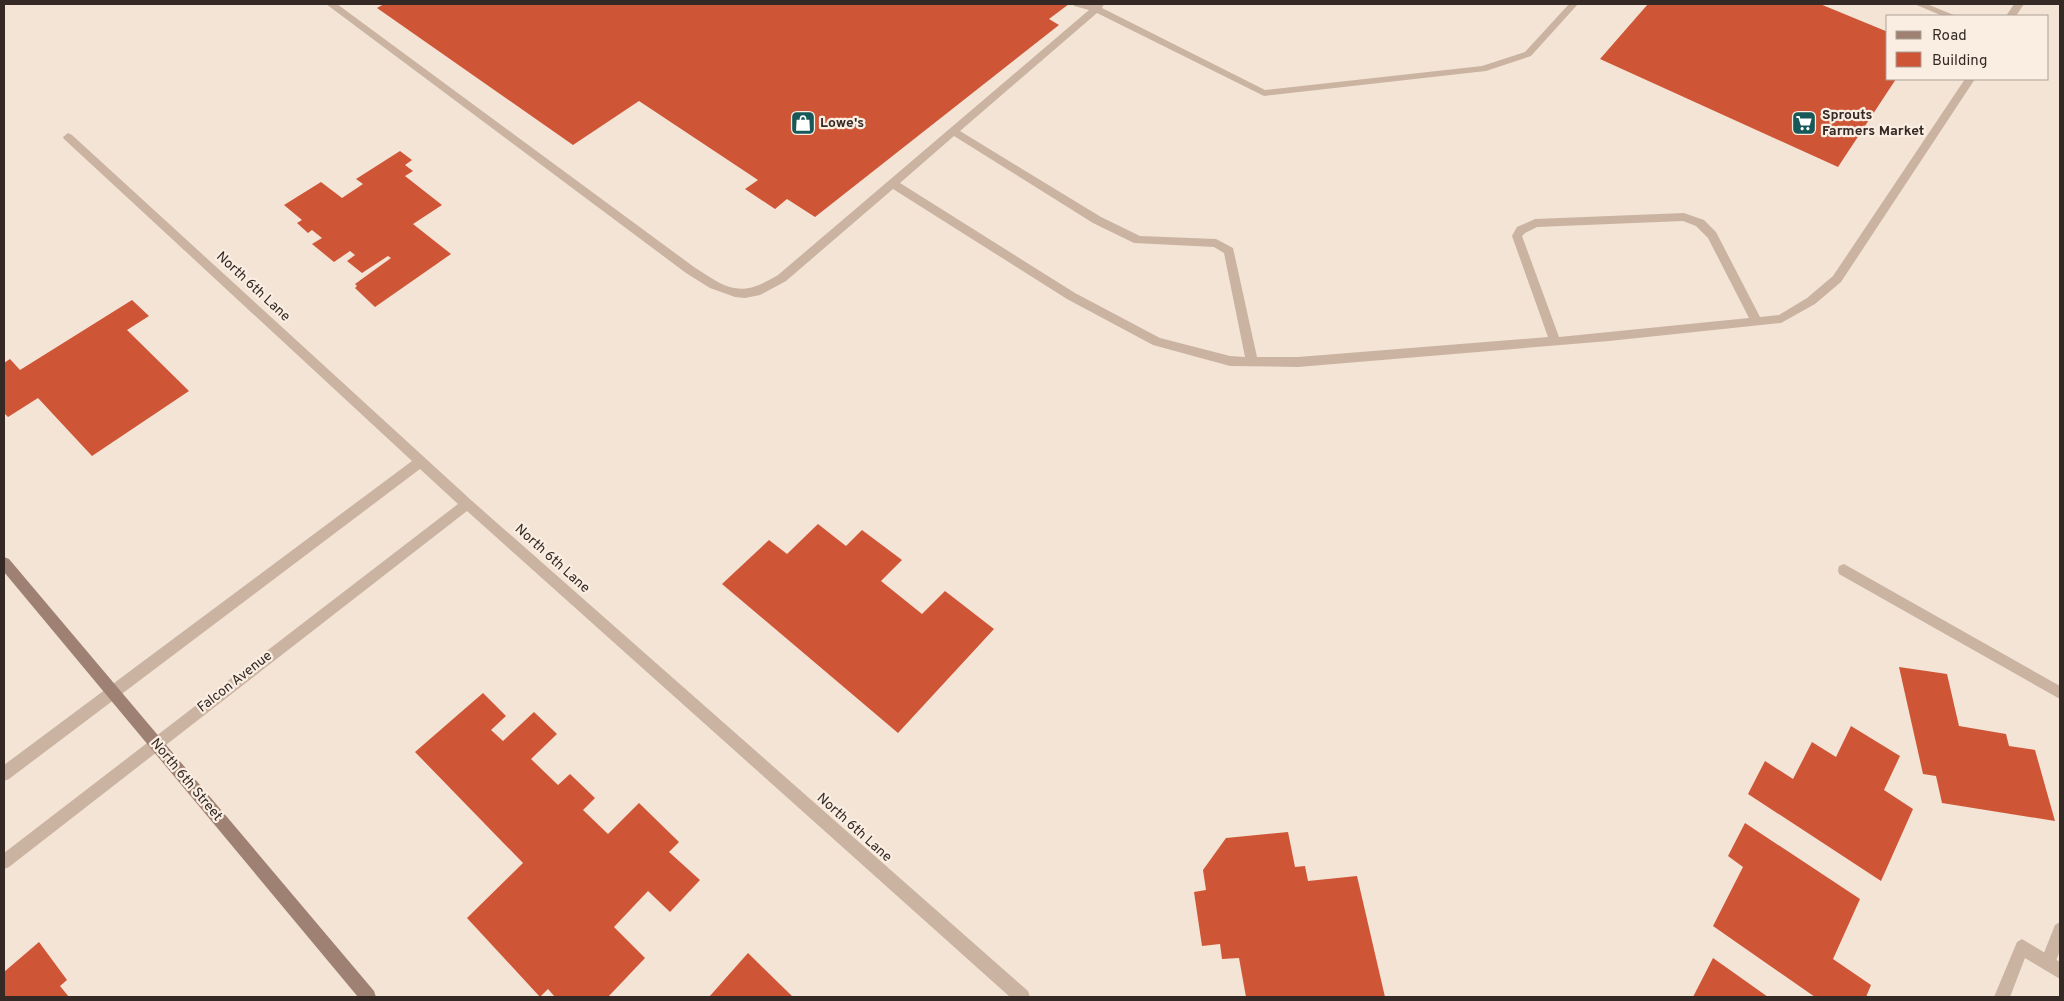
<svg xmlns="http://www.w3.org/2000/svg" width="2064" height="1001" font-family="Overpass,sans-serif">
<style>
.building{fill:#cf5537}
.lines{fill:none;stroke-linecap:round;stroke-linejoin:round}
.lane{fill:#cbb3a1;fill-rule:evenodd}
.street{fill:#cbb3a1;fill-rule:evenodd}
.secondary{fill:#9f8173;fill-rule:evenodd}
.labels{text-anchor:middle;dominant-baseline:central;stroke-width:4.5;stroke-linejoin:round;paint-order:stroke}
.poi-label{font-size:14px;font-weight:bold;fill:#352925;stroke:#faeee2;text-anchor:start}
.street-label{font-size:14px;fill:#352925;stroke:#faeee2}
</style>
<rect width="100%" height="100%" fill="#f3e4d6"/>
<g class="building">
<polygon points="384,4 1069,4 1049,19 1059,25 815,217 787,199 775,209 745,189 758,180 639,101 573,145 377,8"/>
<polygon points="1648,4 1820,4 1888,32 1888,79 1896,79 1838,167 1600,59"/>
<polygon points="400,151 412,160 405,165 413,171 405,176 442,205 413,224 451,254 375,307 355,288 357,286 355,284 391,258 388,256 362,273 347,261 355,255 350,251 334,262 312,244 322,238 312,230 308,233 297,223 302,220 284,205 321,182 342,198 363,184 356,179"/>
<polygon points="132,300 149,316 127,330 189,391 92,456 38,398 8,417 4,413 4,363 10,359 20,370"/>
<polygon points="818,524 846,546 862,530 902,560 881,581 922,614 945,591 994,629 898,733 722,584 769,540 787,554"/>
<polygon points="1899,667 1947,674 1959,726 2006,734 2009,746 2035,750 2055,821 1942,803 1936,776 1923,774"/>
<polygon points="483,693 506,716 491,730 503,741 534,712 557,734 531,759 558,785 570,774 595,798 583,810 608,834 639,803 679,842 669,852 700,880 670,912 648,891 614,927 645,958 608,997 555,997 548,989 540,997 467,918 523,863 415,752"/>
<polygon points="1851,726 1900,756 1884,790 1913,809 1881,881 1748,794 1765,761 1793,779 1812,742 1836,757"/>
<polygon points="1745,823 1860,899 1833,959 1871,985 1866,997 1815,997 1713,926 1743,867 1728,856"/>
<polygon points="1288,832 1295,867 1305,866 1308,881 1357,876 1385,997 1246,997 1239,958 1222,959 1220,944 1202,946 1194,892 1206,890 1203,870 1226,838"/>
<polygon points="39,942 67,980 60,986 69,997 4,997 4,972"/>
<polygon points="748,953 793,997 709,997"/>
<polygon points="1713,958 1768,997 1693,997"/>
</g>
<g class="lines">
<g class="lane">
<path d="M326,4H337L694,267C729,290 740,298 778,275L1089,10L1074,6L1073,4L1094,5L1104,4L1102,8L1265,90L1482,66L1525,52L1569,4H1578L1531,56L1486,71L1264,96L1097,13L960,131L1101,217L1140,236L1216,239L1233,248L1257,357H1298L1548,337L1512,236L1517,227L1535,219L1684,213L1704,220L1716,232L1760,317L1779,315L1807,298L1833,276L1965,79H1975L1841,282L1815,304L1781,323L1609,341L1298,367L1230,366L1153,345L1067,299L893,189L786,281L760,295L745,298L735,297L710,288L686,273ZM954,136L1093,223L1134,243L1214,247L1224,253L1245,357L1230,356L1160,338L1075,293L900,183ZM1683,221L1696,226L1708,238L1749,318L1559,337L1522,236L1525,233L1537,227Z"/>
<polygon points="1914,4 1927,4 1956,16 1943,16"/>
<polygon points="2014,4 2024,4 2016,16 2006,16"/>
<polygon points="1844,564 2060,686 2060,699 1839,574 1838,570 1839,566"/>
<polygon points="2060,922 2060,951 2053,968 2048,971 2043,968 2040,963 2055,925"/>
</g>
<g class="street">
<polygon points="68,133 72,135 471,500 1028,991 1030,997 1010,997 467,511 9,867 4,869 4,853 458,504 420,469 9,779 4,781 4,765 412,461 64,139 63,137"/>
<polygon points="2022,939 2060,962 2060,979 2025,958 2010,997 1994,997 2017,942"/>
</g>
<polygon class="secondary" points="4,557 9,559 374,991 376,997 358,997 4,572"/>
</g>
<defs>
<symbol id="shop-square" viewBox="-11 -11 22 22"><rect x="-9" y="-9" width="18" height="18" rx="4" fill="#175859" stroke="#faeee2"/><path d="M-5-2.5h2.3a2.7 3.5 0 0 1 5.4 0H5L5.5 6h-11ZM-1.5-2.5h3a1.5 2.3 0 0 0-3 0Z" fill="#fff"/></symbol>
<symbol id="supermarket-square" viewBox="-11 -11 22 22"><rect x="-9" y="-9" width="18" height="18" rx="4" fill="#175859" stroke="#faeee2"/><path d="M-6-5.5h2.5l.6 2H6L4.5 2H-2.5L-4.4-4H-6ZM-1.5 3.2a1.3 1.3 0 1 0 .1 0ZM3 3.2a1.3 1.3 0 1 0 .1 0Z" fill="#fff"/></symbol>
</defs>
<g fill-rule="evenodd">
<use href="#shop-square" x="789" y="109" width="28" height="28"/>
<use href="#supermarket-square" x="1790" y="109" width="28" height="28"/>
</g>
<g class="labels">
<g class="poi-label">
<text x="1822" y="115">Sprouts<tspan x="1822" dy="16">Farmers Market</tspan></text>
<text x="820" y="123">Lowe's</text>
</g>
<g class="street-label">
<text transform="translate(253 287) rotate(43)">North 6th Lane</text>
<text transform="translate(552 559) rotate(42)">North 6th Lane</text>
<text transform="translate(235 682) rotate(-38)">Falcon Avenue</text>
<text transform="translate(186 780) rotate(50)">North 6th Street</text>
<text transform="translate(854 828) rotate(42)">North 6th Lane</text>
</g>
</g>
<rect width="2064" height="1001" fill="none" stroke="#352925" stroke-width="10"/>
<rect x="1886" y="15" width="162" height="65" fill="#faeee2" stroke="#ab9f96"/>
<rect x="1896" y="31" width="25" height="8" fill="#9f8173" stroke="#ab9f96"/>
<text x="1932" y="40" font-size="15" fill="#352925">Road</text>
<rect x="1896" y="52" width="25" height="15" fill="#cf5537" stroke="#ab9f96"/>
<text x="1932" y="65" font-size="15" fill="#352925">Building</text>
</svg>
